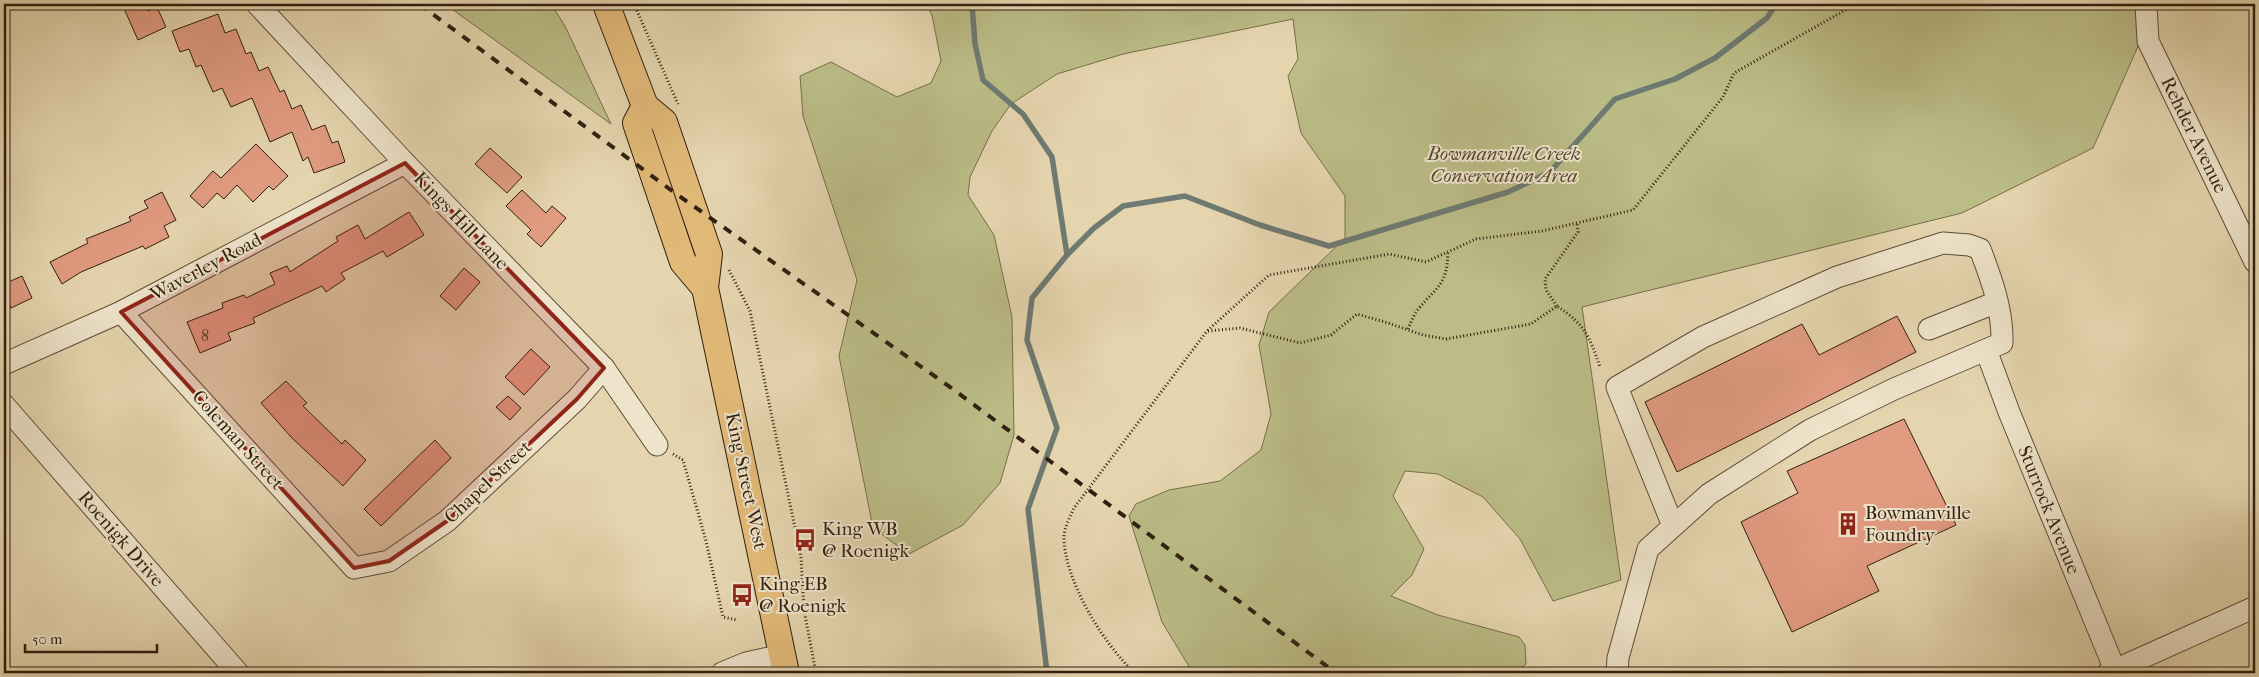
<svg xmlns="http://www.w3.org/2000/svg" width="2259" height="677" font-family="'IM FELL French Canon',serif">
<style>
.green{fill:#bbbc86;stroke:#766e4a}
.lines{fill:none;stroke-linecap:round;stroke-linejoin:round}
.stream{stroke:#6e7a72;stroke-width:5.5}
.building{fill:#e19b81;stroke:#301f0f}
.minor-casing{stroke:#5d4c37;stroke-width:23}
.major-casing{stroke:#301f0f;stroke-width:28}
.path{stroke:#301f0f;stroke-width:3;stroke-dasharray:1 2.5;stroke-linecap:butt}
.minor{stroke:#eee4cb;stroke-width:21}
.major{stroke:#e2ba78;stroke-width:26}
.rail{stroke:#301f0f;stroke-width:4;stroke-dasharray:9 9;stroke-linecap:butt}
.marked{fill:#8f2418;fill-opacity:0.2;stroke:#8f2418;stroke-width:4;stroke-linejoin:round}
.labels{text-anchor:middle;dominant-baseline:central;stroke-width:4;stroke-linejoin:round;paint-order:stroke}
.number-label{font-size:16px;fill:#5c3e2c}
.street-label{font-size:19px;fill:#301f0f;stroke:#eee4cb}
.park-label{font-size:19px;font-style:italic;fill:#53462d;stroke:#eee4cb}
.poi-label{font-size:19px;fill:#301f0f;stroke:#eee4cb;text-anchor:start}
</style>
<rect width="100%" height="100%" fill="#e5d5af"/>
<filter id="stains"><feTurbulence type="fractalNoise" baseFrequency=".004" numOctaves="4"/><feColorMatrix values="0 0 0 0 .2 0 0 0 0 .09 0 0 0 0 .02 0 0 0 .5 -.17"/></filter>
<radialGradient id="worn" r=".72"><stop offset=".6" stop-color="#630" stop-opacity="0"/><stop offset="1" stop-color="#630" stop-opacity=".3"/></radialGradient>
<g class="green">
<polygon points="445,4 551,4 565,26 611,124"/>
<polygon points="926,4 2140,4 2139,44 2093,148 1962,213 1582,307 1621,580 1553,601 1520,539 1483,497 1438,474 1405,471 1393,496 1424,549 1412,575 1391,596 1438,615 1519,637 1525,645 1526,664 1515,673 1190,673 1190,668 1162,622 1129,516 1136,504 1169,490 1220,481 1261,450 1271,414 1259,345 1269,312 1345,238 1345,196 1301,133 1288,76 1298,59 1293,19 1123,54 1057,74 1011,104 992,131 970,177 968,195 994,235 1012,317 1014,435 1000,483 963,525 909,554 873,528 839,356 857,280 803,116 800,76 831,62 897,97 931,83 941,61 932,15"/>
</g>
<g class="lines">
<g class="stream">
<polyline points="972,4 975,44 983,80 1023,114 1052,157 1067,255"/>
<polyline points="1047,673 1028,509 1057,428 1027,340 1032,298 1067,255 1094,228 1123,206 1185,196 1260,225 1329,246 1508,192 1550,172 1615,99 1675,79 1715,58 1767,18 1776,4"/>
</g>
</g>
<g class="building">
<polygon points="122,4 145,4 148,11 157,7 166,27 138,40"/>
<polygon points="218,14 225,33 236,29 246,54 251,52 259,71 268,67 280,92 284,90 292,109 301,105 312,130 325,125 332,143 338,141 345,162 314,173 308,157 303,161 292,132 270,142 252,98 231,107 222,88 213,92 201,65 196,67 189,49 180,52 172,31"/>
<polygon points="256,144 288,176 273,190 269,186 253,202 237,185 224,199 217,193 203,208 190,196 213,171 221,178"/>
<polygon points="490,148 522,177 507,193 475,164"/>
<polygon points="522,190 546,213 552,206 566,218 541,247 527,234 531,230 506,206"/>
<polygon points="162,192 176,220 164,226 169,237 145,249 143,246 81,272 62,284 50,262 88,243 86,239 131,221 129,217 148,208 144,201"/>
<polygon points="409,212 424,235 387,257 383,251 341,273 345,279 326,292 322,286 253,318 255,323 228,333 231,340 200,353 187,322 223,308 222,303 244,295 246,298 275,284 270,273 287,266 290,272 338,241 336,237 358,225 365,239"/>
<polygon points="464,268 480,282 456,310 440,296"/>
<polygon points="22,276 32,298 11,308 4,291 4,284"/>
<polygon points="1897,316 1916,352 1677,472 1645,402 1802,324 1819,355"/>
<polygon points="531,349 550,367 524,395 505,377"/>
<polygon points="286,381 307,403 303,406 342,444 345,440 366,460 343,486 291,437 261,403"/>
<polygon points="508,396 521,408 510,420 496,407"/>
<polygon points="1904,419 1956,525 1867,566 1879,591 1792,632 1741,522 1798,493 1787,471"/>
<polygon points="435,440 451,458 381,526 364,509"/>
</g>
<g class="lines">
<defs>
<g id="minor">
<polyline points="257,4 405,163 604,368 657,445"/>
<polyline points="2146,4 2148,41 2255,262"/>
<polyline points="121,312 354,568 389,561 447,521 577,399 604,368"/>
<polyline points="1929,329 1997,302"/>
<polyline points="1986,350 2009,412 2115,670"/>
<polyline points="4,364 121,312 405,163"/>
<polyline points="4,405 238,673"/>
<polyline points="722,673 746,663 782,655"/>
<path d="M1617,673L1618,658L1648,549L1709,494L1810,430L1894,389L2002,343C2003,310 1991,278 1980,249L1969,245L1943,243L1837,277L1703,337L1617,387L1673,526"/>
<polyline points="2108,673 2255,607"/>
</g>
<g id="major">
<polyline points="606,4 645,106 664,122 709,254 705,288 786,673"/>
<polyline points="645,106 636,123 683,262 705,288"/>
</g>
</defs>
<use href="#minor" class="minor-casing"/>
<use href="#major" class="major-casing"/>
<g class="path">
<polyline points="634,4 678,104"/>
<polyline points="729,270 750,311 801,557 804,610 816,673"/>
<polyline points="1557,306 1546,290 1545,279 1578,232 1577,222"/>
<path d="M1408,329C1411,322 1414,314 1419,308C1438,286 1447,284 1448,253"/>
<path d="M1208,331L1240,328L1300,343L1331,335L1357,314L1385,322L1423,335L1446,339L1531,324L1557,306C1585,325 1589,335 1600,367"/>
<polyline points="673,454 683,460 706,541 723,617 737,620"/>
<path d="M1135,673C1104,645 1064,580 1064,537C1064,528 1070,517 1074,508L1207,331L1269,275L1389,254L1426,262L1476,239L1542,231L1633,210L1723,97L1734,73L1856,4"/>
</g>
<use href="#minor" class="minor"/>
<use href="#major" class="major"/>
<polyline class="rail" points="419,4 675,193 950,387 1336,673"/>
</g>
<path class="marked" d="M405,163L604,368L577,399L447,521L389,561L354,568L121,312Z"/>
<defs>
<symbol id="building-bare" viewBox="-9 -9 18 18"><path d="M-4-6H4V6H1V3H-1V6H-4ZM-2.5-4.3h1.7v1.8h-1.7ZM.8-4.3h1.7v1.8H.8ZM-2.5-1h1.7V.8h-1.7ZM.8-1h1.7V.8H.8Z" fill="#8f2418" stroke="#eee4cb" stroke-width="2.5" paint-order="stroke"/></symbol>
<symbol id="bus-bare" viewBox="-9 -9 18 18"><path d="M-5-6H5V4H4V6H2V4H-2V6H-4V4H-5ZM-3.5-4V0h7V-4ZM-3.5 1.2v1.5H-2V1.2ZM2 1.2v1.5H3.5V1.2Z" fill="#8f2418" stroke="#eee4cb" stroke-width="2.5" paint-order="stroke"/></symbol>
</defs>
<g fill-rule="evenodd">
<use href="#building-bare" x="1832" y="508" width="32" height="32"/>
<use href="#bus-bare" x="789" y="524" width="32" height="32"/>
<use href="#bus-bare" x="726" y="579" width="32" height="32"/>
</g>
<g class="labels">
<g class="number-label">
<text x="205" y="335">8</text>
</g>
<g class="street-label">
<text transform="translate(2194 135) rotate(64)">Rehder Avenue</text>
<text transform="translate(461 221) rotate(46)">Kings Hill Lane</text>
<text transform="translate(206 267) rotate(-28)">Waverley Road</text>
<text transform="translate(238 440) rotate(48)">Coleman Street</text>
<text transform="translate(746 481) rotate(78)">King Street West</text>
<text transform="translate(488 482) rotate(-43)">Chapel Street</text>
<text transform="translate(2049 510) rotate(68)">Sturrock Avenue</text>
<text transform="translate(121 539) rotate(49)">Roenigk Drive</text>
</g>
<g class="park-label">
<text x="1504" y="154">Bowmanville Creek<tspan x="1504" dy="22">Conservation Area</tspan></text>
</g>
<g class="poi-label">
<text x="1865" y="513">Bowmanville<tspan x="1865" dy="22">Foundry</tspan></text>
<text x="822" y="529">King WB<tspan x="822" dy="22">@ Roenigk</tspan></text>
<text x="759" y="584">King EB<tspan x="759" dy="22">@ Roenigk</tspan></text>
</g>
</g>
<rect width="2259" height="677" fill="none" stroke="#e5d5af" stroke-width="20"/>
<rect x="5" y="5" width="2249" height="667" fill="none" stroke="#301f0f" stroke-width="2.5"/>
<rect x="10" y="10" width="2239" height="657" fill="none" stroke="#301f0f"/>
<path d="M25 644v8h132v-8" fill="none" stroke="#301f0f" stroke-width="2.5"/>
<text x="32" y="644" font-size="15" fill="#301f0f" stroke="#eee4cb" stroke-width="4" paint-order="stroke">50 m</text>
<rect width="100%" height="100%" filter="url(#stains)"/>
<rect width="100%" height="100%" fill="url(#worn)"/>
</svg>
